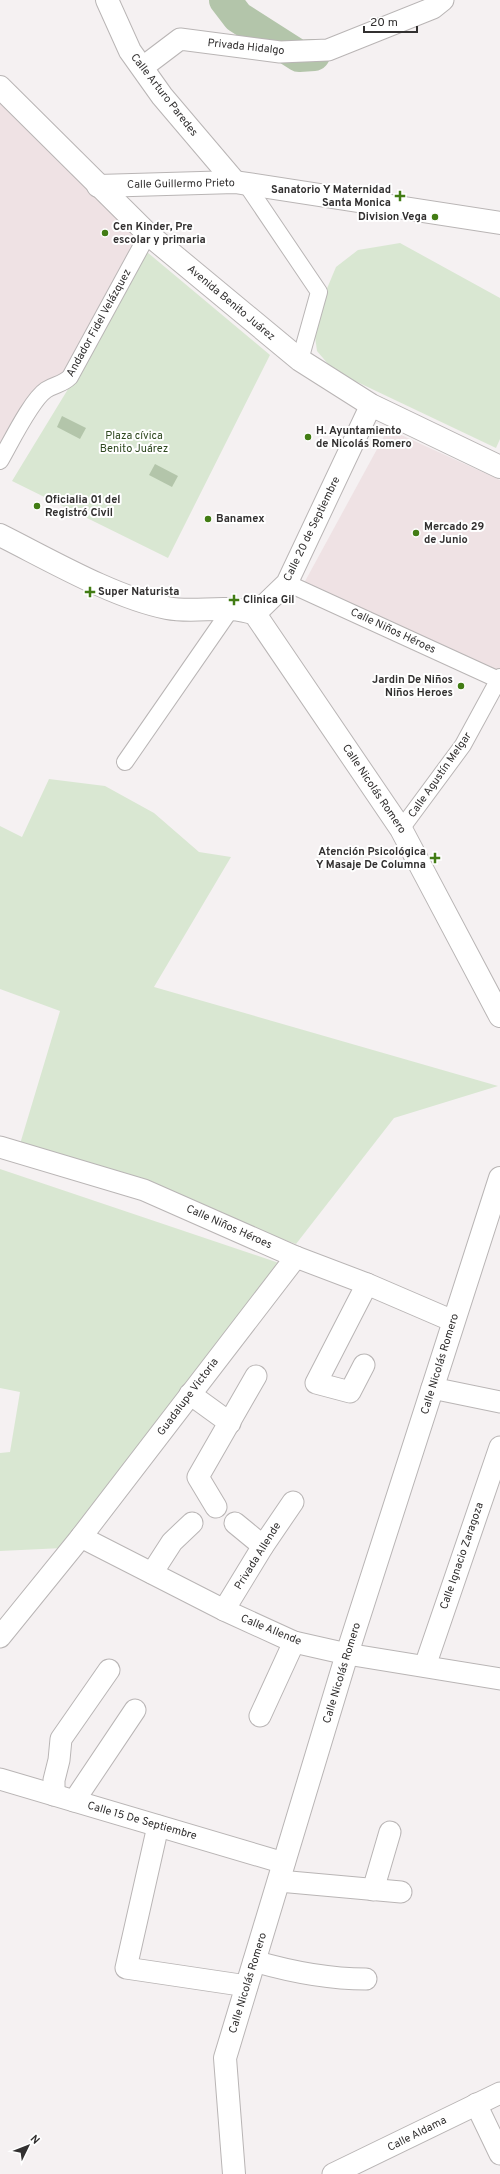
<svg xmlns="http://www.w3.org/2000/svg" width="500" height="2174" font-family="Overpass,sans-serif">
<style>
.built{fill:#efe2e4}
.green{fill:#d9e7d2}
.water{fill:#b3c5aa}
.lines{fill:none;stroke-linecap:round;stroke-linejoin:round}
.river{stroke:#b3c5aa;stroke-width:32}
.pedestrian-casing{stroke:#b9b5b5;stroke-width:18}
.minor-casing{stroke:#b9b5b5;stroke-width:23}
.tertiary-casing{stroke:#b9b5b5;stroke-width:24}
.secondary-casing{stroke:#b9b5b5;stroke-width:24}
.pedestrian{stroke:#fff;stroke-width:16}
.minor{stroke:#fff;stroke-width:21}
.tertiary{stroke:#fff;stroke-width:22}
.secondary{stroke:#fff;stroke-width:22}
.poi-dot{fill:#427c14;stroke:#fff;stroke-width:1.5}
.labels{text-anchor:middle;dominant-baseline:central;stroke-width:4;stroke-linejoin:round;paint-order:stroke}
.street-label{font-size:11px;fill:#323030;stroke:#fff}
.poi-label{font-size:11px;font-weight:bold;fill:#323030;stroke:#fff;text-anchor:start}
.park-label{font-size:11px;fill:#2e481f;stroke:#fff}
</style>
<rect width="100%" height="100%" fill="#f5f1f2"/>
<g class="built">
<polygon points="0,88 143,230 67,380 46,390 0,463"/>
<polygon points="388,429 500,480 500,669 497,675 303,585"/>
</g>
<g class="green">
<polygon points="400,243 500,298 500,439 496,448 334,371 317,351 313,322 336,267 358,250"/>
<polygon points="141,247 270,355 168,558 12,481 76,376"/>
<polygon points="49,779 105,786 154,813 199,852 231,857 154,987 498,1086 394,1118 296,1244 20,1144 60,1011 0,989 0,826 22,837"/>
<polygon points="0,1169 279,1263 63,1548 0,1551 0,1453 10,1452 20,1392 0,1388"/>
</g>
<g class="water">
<polygon points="62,416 86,428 80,439 57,427"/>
<polygon points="155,464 178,476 172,487 149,475"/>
</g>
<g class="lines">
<polyline class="river" points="225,0 238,17 299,56 314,55"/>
<defs>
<g id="pedestrian">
<polyline points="246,184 319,292 300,360"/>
<path d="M0,461C10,444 31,400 46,390C55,384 62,385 70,377L148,234"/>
<polyline points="287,583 499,680"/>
<polyline points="125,762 231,609"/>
<polyline points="401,829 463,745 500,677"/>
</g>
<g id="minor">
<polyline points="143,67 180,39 280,52 328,50 433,8 443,0"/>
<polyline points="255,614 287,583 371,405"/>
<polyline points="0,1147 144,1190 296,1257 367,1284 453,1321"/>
<polyline points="364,1365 350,1392 316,1383 367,1284"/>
<polyline points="432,1388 500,1402"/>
<polyline points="190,1394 230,1423"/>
<polyline points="216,1507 198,1477 256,1376"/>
<polyline points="235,1523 263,1546"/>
<polyline points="81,1537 224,1610 294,1642 347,1654 500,1679"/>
<polyline points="152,1573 172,1542 192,1523"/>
<polyline points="224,1610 263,1546 293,1502"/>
<polyline points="0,1637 81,1537 296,1257"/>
<polyline points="425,1666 500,1447"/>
<polyline points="260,1716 294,1642"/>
<polyline points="0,1779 284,1863"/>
<polyline points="54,1795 54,1780 59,1760 61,1739 109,1670"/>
<polyline points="74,1801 135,1710"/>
<polyline points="158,1826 126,1968 247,1986"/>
<polyline points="279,1881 401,1892"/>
<polyline points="373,1890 390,1832"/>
<path d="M254,1961C292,1972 327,1979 366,1979"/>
<polyline points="476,2104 500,2154"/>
<polyline points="333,2174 500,2093"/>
</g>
<g id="tertiary">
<polyline points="107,0 130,51 162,96 235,182"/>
<polyline points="98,186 235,182 500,223"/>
</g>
<g id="secondary">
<polyline points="0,87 148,234 300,360 371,405 500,467"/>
<path d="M0,535C50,560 113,597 167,608C197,614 226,603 255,614L401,829L500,1016"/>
<polyline points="234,2174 225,2058 347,1654 500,1178"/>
</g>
</defs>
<use href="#pedestrian" class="pedestrian-casing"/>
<use href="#minor" class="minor-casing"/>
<use href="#tertiary" class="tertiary-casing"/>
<use href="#secondary" class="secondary-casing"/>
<use href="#pedestrian" class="pedestrian"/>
<use href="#minor" class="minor"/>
<use href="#tertiary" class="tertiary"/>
<use href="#secondary" class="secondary"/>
</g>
<g class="poi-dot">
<path d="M398 190h4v4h4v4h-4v4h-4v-4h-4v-4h4z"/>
<circle cx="435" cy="217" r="4"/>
<circle cx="105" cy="233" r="4"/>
<circle cx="308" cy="437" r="4"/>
<circle cx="37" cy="506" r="4"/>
<circle cx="208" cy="519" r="4"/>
<circle cx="416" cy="533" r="4"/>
<path d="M88 586h4v4h4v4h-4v4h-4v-4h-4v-4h4z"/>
<path d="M232 594h4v4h4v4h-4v4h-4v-4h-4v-4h4z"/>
<circle cx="461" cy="686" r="4"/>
<path d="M433 852h4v4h4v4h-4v4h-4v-4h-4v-4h4z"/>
</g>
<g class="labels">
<g class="street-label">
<text transform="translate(246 47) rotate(6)">Privada Hidalgo</text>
<text transform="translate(164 95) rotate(52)">Calle Arturo Paredes</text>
<text transform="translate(181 184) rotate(-1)">Calle Guillermo Prieto</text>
<text transform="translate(231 303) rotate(40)">Avenida Benito Juárez</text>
<text transform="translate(99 323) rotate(-61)">Andador Fidel Velázquez</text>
<text transform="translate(312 529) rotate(-64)">Calle 20 de Septiembre</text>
<text transform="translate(393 631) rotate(25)">Calle Niños Héroes</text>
<text transform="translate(440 775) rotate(-55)">Calle Agustín Melgar</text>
<text transform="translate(374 789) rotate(56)">Calle Nicolás Romero</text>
<text transform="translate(229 1227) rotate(24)">Calle Niños Héroes</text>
<text transform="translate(440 1364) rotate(-73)">Calle Nicolás Romero</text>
<text transform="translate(188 1397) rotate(-53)">Guadalupe Victoria</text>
<text transform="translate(258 1556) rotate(-58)">Privada Allende</text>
<text transform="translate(462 1556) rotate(-71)">Calle Ignacio Zaragoza</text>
<text transform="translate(271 1630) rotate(22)">Calle Allende</text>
<text transform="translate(342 1673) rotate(-73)">Calle Nicolás Romero</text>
<text transform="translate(142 1821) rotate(16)">Calle 15 De Septiembre</text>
<text transform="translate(248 1983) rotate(-73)">Calle Nicolás Romero</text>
<text transform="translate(417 2134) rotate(-27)">Calle Aldama</text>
</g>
<g class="poi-label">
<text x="391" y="190" text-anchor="end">Sanatorio Y Maternidad<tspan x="391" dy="13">Santa Monica</tspan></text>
<text x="427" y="217" text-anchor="end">Division Vega</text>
<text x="113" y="227">Cen Kinder, Pre<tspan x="113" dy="13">escolar y primaria</tspan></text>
<text x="316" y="431">H. Ayuntamiento<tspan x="316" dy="13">de Nicolás Romero</tspan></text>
<text x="45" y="500">Oficialia 01 del<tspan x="45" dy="13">Registró Civil</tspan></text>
<text x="216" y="519">Banamex</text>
<text x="424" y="527">Mercado 29<tspan x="424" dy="13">de Junio</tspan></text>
<text x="98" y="592">Super Naturista</text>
<text x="243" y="600">Clinica Gil</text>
<text x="453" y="680" text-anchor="end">Jardin De Niños<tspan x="453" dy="13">Niños Heroes</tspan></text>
<text x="426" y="852" text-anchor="end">Atención Psicológica<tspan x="426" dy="13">Y Masaje De Columna</tspan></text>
</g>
<g class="park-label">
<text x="134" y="436">Plaza cívica<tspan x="134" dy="13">Benito Juárez</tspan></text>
</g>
</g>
<g transform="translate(28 2146) rotate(47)" stroke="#ffffff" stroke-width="3" paint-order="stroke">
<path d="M0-3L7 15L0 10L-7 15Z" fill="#323030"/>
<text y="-6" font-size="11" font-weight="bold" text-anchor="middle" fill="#323030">N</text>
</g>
<path d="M364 26v6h53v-6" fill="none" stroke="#323030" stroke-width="2"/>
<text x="370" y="26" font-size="12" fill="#323030" stroke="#ffffff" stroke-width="3" paint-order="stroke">20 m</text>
</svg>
